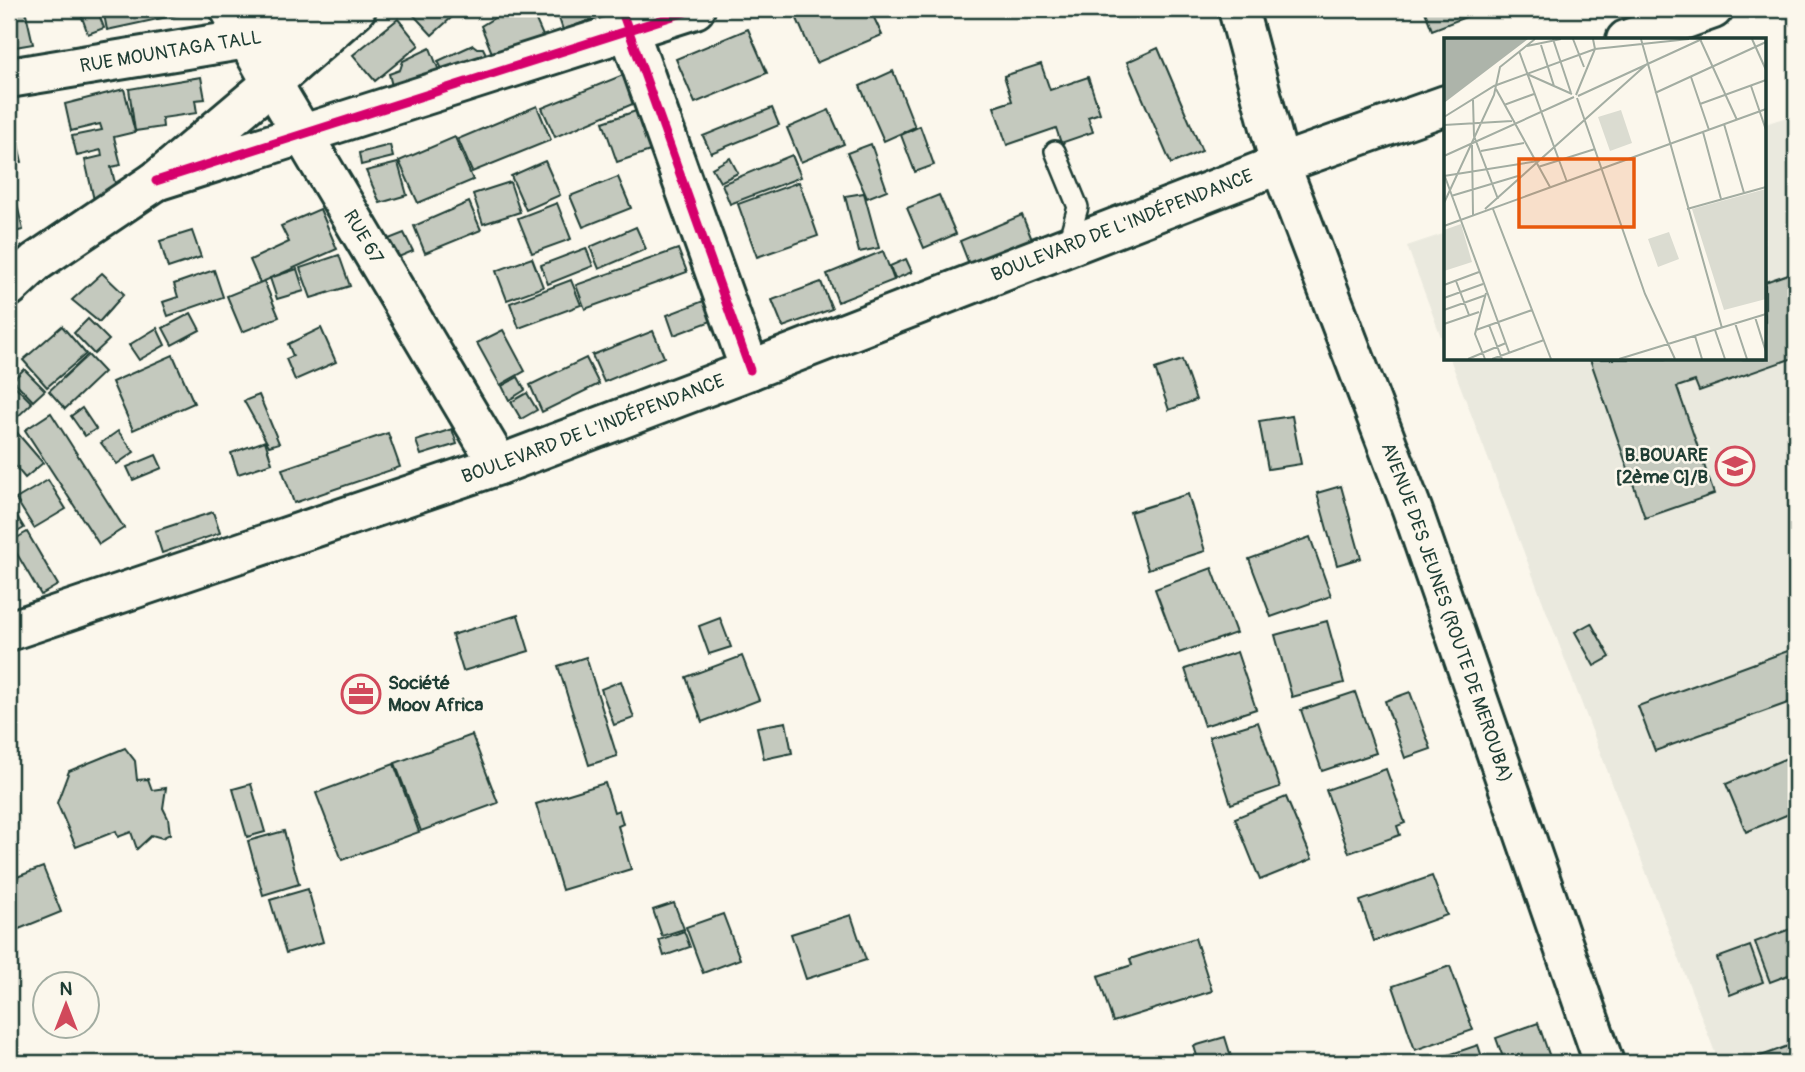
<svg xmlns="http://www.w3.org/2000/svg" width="1805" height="1072" font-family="Pangolin,sans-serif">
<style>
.built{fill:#eae9de}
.building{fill:#c4c9be;stroke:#1f3d34;stroke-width:2}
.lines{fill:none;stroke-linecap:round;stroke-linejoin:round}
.lane-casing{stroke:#1f3d34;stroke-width:24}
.street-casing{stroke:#1f3d34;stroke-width:44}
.secondary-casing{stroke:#1f3d34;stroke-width:44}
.highway-casing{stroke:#1f3d34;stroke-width:44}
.lane{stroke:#fbf7ec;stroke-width:19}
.street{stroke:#fbf7ec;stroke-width:38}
.secondary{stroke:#fbf7ec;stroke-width:38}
.highway{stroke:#fbf7ec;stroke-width:38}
.cycleway-casing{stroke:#fbf7ec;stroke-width:13}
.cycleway{stroke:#d6006c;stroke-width:9}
.labels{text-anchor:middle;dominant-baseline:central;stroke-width:5;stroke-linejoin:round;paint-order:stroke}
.street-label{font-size:19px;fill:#1f3d34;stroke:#fbf7ec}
.poi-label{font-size:19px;font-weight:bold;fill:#1f3d34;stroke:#fbf7ec;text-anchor:end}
.inset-road{fill:none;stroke:#a3ada2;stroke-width:2}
.view{fill:#e8590c;fill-opacity:0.15;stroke:#e8590c;stroke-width:3.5}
.inset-edge{fill:none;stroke:#1f3d34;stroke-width:3.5}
</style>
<rect width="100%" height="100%" fill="#fbf7ec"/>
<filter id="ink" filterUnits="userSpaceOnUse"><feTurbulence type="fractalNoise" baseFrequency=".0143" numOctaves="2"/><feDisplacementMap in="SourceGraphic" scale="14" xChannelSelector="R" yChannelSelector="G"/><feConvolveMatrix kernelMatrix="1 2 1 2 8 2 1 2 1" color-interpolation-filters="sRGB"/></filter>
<g filter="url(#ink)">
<g class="built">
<polygon points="1796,114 1796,1063 1719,1063 1450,359 1765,359 1765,124"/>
<polygon points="1446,233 1446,350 1407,246"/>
</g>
<g class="building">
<polygon points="25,9 33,44 9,48 9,30 12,29 9,13"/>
<polygon points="79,9 97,9 104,28 88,34"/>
<polygon points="103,9 195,9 195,11 107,30"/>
<polygon points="411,9 461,9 432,35 409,10"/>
<polygon points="509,9 531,9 544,38 494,58 481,26"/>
<polygon points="556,9 595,9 598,17 563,30"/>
<polygon points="807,9 870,9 882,35 816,63 795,14"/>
<polygon points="1424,9 1474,9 1476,13 1432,30"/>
<polygon points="398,19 419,45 375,81 353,55"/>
<polygon points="748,29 767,73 695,103 676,59"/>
<polygon points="473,45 477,48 483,48 489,60 446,77 438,61"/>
<polygon points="430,48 441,76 394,94 389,74 400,70 403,61"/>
<polygon points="1158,48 1202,151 1171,164 1127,62"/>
<polygon points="1041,64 1050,90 1088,77 1100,113 1088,117 1093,132 1061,143 1056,128 1007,145 994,107 1012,101 1004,76"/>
<polygon points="893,71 915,127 884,141 860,86"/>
<polygon points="623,75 635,103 555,137 542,108"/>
<polygon points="201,77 205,99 195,100 197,113 162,118 163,127 135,131 129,89"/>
<polygon points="124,89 135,132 114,137 121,165 111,167 118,195 94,200 85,160 102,156 101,150 77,156 72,136 102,130 100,124 71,131 65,104"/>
<polygon points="537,106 551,140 472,172 458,139"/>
<polygon points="772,108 779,125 711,153 703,136"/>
<polygon points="10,109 22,162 9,165 9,110"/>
<polygon points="642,109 656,149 617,162 603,122"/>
<polygon points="829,110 844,144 801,162 787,128"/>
<polygon points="920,126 934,165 915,172 901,135"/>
<polygon points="455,137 473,180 418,203 399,161"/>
<polygon points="871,144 887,190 867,198 847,153"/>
<polygon points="390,145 393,157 361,165 359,153"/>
<polygon points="792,155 801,177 730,204 722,184"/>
<polygon points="730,158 738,173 720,182 712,168"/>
<polygon points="545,161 560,195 526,210 511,176"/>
<polygon points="398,163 407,195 380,203 366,171"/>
<polygon points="618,177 631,208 583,227 570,196"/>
<polygon points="510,182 520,212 483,224 473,194"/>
<polygon points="799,182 818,236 757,257 738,204"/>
<polygon points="864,193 879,248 859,252 845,196"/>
<polygon points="939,195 956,234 924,248 907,208"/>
<polygon points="16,200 23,230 9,233 9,202"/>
<polygon points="469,202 481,230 425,253 414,226"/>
<polygon points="557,203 571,239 532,253 518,218"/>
<polygon points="320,209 337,249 260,283 250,260 289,242 281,226"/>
<polygon points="1022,215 1033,242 971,269 960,241"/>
<polygon points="636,227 646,249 599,269 590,247"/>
<polygon points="192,231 201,257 168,268 160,241"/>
<polygon points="404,233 413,251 389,261 381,242"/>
<polygon points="586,248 593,266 548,284 541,265"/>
<polygon points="678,249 687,272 585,309 576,285"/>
<polygon points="883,251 894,280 838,302 827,274"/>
<polygon points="339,255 350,286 311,298 300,268"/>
<polygon points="532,258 543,287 507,300 496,271"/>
<polygon points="906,259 912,272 895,279 890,266"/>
<polygon points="297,269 304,291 277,299 270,278"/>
<polygon points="214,270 223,297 168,316 163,302 178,297 174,284"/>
<polygon points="102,273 124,294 99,322 72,300"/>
<polygon points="1791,273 1792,276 1796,274 1796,357 1699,391 1695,381 1677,387 1714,494 1645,518 1590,359 1765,359 1765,282"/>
<polygon points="571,280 581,305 519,328 510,303"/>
<polygon points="264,281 279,317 242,332 227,296"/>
<polygon points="821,282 832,309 783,327 772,300"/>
<polygon points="706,300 714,320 674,335 667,315"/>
<polygon points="191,313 200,330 172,345 163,328"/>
<polygon points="88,319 109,340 94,354 74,333"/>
<polygon points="62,326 86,354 47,387 23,360"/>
<polygon points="157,328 165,345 139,360 129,345"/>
<polygon points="321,328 336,362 295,380 286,359 293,356 288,344"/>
<polygon points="503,330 525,371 500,385 477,343"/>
<polygon points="653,331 664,357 604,382 592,355"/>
<polygon points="88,355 104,372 65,409 49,391"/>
<polygon points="173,355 194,403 133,430 112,382"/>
<polygon points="586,358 599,384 542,412 530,385"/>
<polygon points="1182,360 1196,400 1169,410 1155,369"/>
<polygon points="24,369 45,390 33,401 13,380"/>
<polygon points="518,377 525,390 509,400 502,386"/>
<polygon points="11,382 32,403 9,425 9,384"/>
<polygon points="527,393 537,410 521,419 511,402"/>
<polygon points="259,395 279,443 269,446 244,401"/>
<polygon points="82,408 96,429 85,436 71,416"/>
<polygon points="51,413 124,528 99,544 25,430"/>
<polygon points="1292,416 1301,464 1268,469 1259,421"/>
<polygon points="13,428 43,463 25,478 9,459 9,431"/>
<polygon points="452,429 457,444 421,455 416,441"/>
<polygon points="118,431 134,452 117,464 101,443"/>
<polygon points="388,433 400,467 294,503 282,469"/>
<polygon points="265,441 272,463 238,474 231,453"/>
<polygon points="156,455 162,468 133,480 127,467"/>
<polygon points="48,480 66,509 34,528 16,499"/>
<polygon points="1341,486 1361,558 1337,565 1317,493"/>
<polygon points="1188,494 1205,551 1148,569 1130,512"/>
<polygon points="9,503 24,528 9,537"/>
<polygon points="213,512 220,533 162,553 155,531"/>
<polygon points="27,532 58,585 41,595 10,542"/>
<polygon points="1310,537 1331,596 1271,617 1249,559"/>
<polygon points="1212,568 1236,633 1179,653 1155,589"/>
<polygon points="518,615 529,651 463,671 452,635"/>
<polygon points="720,618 731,647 709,654 699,626"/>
<polygon points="1327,621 1344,683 1292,697 1275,635"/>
<polygon points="1591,623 1610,657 1594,666 1575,632"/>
<polygon points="1796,648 1796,700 1655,751 1638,706"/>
<polygon points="1237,652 1256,709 1204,726 1185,669"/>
<polygon points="742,656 759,700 702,722 686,677"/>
<polygon points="586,657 617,756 589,765 558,666"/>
<polygon points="621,681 634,718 614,725 601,689"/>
<polygon points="1355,692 1376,753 1322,771 1301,710"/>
<polygon points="1410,692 1431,749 1405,758 1385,701"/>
<polygon points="786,722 792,753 764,759 757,727"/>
<polygon points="1258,722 1280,787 1231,804 1209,737"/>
<polygon points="472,735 498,803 421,831 395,763"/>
<polygon points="125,748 135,761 137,780 148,779 152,790 166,788 163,808 168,818 170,834 162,838 152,835 137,849 131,832 118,837 116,831 76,847 57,803 69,771"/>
<polygon points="1796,754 1796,811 1746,832 1726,784"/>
<polygon points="394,764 419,832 342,860 316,793"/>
<polygon points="1386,769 1405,823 1397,826 1400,835 1349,853 1326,790"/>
<polygon points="605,783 614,812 619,810 623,824 618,826 631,869 562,890 536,804"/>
<polygon points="251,784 265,832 247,837 233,789"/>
<polygon points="1286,797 1312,859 1260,880 1235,818"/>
<polygon points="284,831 299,884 263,895 248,841"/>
<polygon points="43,867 61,912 9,933 9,880"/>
<polygon points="1432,876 1447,915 1374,941 1360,901"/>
<polygon points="308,889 323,942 286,953 270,900"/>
<polygon points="674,903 684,929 662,936 653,910"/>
<polygon points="723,914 740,959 703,973 686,927"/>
<polygon points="851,915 866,960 806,979 791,934"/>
<polygon points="1796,927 1796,972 1770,982 1755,942"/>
<polygon points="684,931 690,947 664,956 659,940"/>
<polygon points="1195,938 1212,991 1113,1022 1098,976 1132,965 1130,959"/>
<polygon points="1750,946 1763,982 1730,995 1717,958"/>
<polygon points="1450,966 1473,1030 1415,1050 1393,986"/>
<polygon points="1538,1023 1552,1063 1505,1063 1496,1038"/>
<polygon points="1225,1037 1233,1063 1199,1063 1194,1046"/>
<polygon points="1796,1043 1796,1063 1755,1063 1753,1059"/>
<polygon points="1478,1045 1484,1063 1425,1063"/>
</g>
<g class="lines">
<defs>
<polyline id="lane" points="1055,151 1078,207 1067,246"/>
<g id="street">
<path id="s1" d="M230,9L272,83L499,465"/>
<polyline points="621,9 750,370"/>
<path id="s2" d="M9,78L247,39L334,27"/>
<polyline points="156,181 695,9"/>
<polyline points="9,287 36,262 156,181 272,83 356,9"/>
</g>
<g id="secondary">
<path id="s3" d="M1238,9L1280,164L1412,509L1604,1063"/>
</g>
<g id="highway">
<polyline points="1626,40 1713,9"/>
<path id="s4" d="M9,631L499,465L750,370L1280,164L1446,105"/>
</g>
</defs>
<use href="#lane" class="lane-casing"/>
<use href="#street" class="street-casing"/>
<use href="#secondary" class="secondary-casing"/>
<use href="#highway" class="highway-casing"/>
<use href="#lane" class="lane"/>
<use href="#street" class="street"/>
<use href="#secondary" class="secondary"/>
<use href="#highway" class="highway"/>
<defs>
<g id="cycleway">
<polyline points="621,9 750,370"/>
<polyline points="156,181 695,9"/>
</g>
</defs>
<use href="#cycleway" class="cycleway-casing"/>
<use href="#cycleway" class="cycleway"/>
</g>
</g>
<defs>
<symbol id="school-ring" viewBox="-11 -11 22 22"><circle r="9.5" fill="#fbf7ec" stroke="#d1495b" stroke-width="1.5"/><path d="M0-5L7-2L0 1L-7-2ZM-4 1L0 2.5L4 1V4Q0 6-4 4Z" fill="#d1495b"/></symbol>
<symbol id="office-ring" viewBox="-11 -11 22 22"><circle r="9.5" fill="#fbf7ec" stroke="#d1495b" stroke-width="1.5"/><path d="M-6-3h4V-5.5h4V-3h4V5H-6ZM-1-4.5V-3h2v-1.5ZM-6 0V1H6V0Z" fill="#d1495b"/></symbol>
</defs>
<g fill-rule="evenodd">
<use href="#school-ring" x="1713" y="444" width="44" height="44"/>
<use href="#office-ring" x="339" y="672" width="44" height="44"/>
</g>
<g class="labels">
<g class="street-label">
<text stroke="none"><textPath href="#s2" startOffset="164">RUE MOUNTAGA TALL</textPath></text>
<text stroke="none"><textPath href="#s4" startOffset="1185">BOULEVARD DE L'INDÉPENDANCE</textPath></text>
<text stroke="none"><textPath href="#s1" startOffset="264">RUE 67</textPath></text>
<text stroke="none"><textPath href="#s4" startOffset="618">BOULEVARD DE L'INDÉPENDANCE</textPath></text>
<text stroke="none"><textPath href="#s3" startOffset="639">AVENUE DES JEUNES (ROUTE DE MEROUBA)</textPath></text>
</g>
<g class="poi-label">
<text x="1708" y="455">B.BOUARE<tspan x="1708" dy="22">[2ème C]/B</tspan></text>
<text x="388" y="683" text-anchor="start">Société<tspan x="388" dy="22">Moov Africa</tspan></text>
</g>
</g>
<g transform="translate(1444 38)">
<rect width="322" height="322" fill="#fbf7ec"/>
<path d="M177,72L188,105L166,113L154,79ZM322,151V261L280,272L248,171ZM17,186L28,224L0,233V192ZM225,194L235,221L214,229L204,201Z" fill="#dbdcd1"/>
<path d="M0,1H84L0,65Z" fill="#adb4aa"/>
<path class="inset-road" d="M109,1L127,55M129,1L140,29M197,1L278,290M256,1L293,82M308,1L322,32M97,7L110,48M83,8L117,1M75,13L123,144M83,36L128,56M247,39L265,92M307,48L322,92M52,51L106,149M211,55L322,4M132,57L151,11L149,1M134,58L258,1M133,60L201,256L231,321M29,62L30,98L54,161M256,66L322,42M60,67L90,56M0,79L50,48L151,11L245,1M280,86L300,155M0,87L68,83M259,94L277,161M28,107L29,177M37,113L80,105M0,118L130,59M94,129L151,111M0,136L65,314M0,138L94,123M7,158L74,138M0,165L50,57L56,29L91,1M41,171L203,26M49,171L107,321M243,171L322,149M0,188L322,71M12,243L25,277M0,247L35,234M0,260L39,246M0,272L42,257M311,279L322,314M291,285L303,321M0,286L35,274M45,287L58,321M32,292L88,272M271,292L281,321M251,298L258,321M24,321L62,305M41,321L31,296L42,255M48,321L100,302M175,321L322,276"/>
<path class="view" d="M75,121H190V189H75Z"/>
<rect width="322" height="322" class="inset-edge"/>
</g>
<rect width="1805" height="1072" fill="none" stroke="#fbf7ec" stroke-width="35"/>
<rect x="18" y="18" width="1770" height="1037" fill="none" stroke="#1f3d34" stroke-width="2.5" filter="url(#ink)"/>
<g transform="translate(66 1005)"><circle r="33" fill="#fbf7ec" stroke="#a3ada2" stroke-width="2"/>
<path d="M0-5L12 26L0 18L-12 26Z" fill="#d1495b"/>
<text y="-10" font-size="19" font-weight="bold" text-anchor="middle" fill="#1f3d34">N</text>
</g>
</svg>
